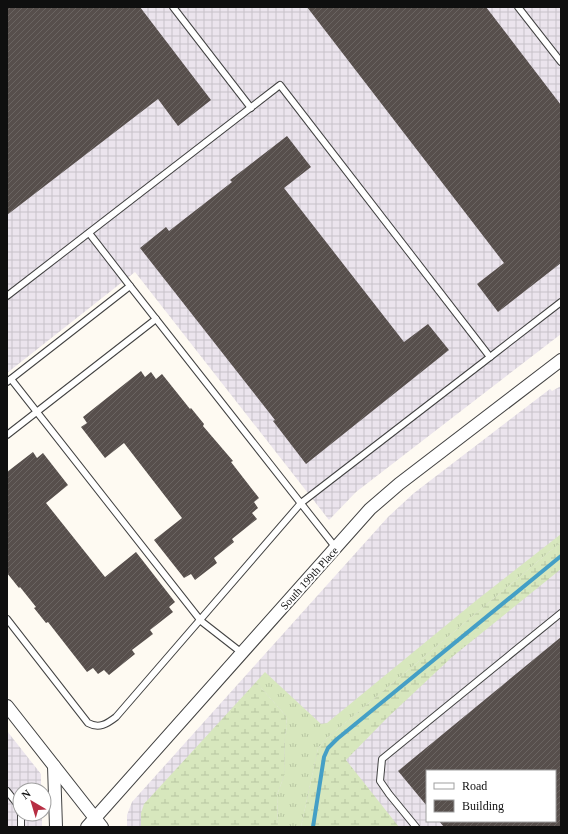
<svg xmlns="http://www.w3.org/2000/svg" width="568" height="834" font-family="Georgia,serif">
<style>
.industrial{fill:url(#industrial-grid);fill-rule:evenodd}
.grass{fill:url(#grass-tufts)}
.wetland{fill:url(#wetland-marsh)}
.lines{fill:none;stroke-linecap:round;stroke-linejoin:round}
.stream{stroke:#449fc6;stroke-width:4}
.building{fill:url(#building-hatch)}
.lane-casing{stroke:#424242;stroke-width:8}
.street-casing{stroke:#424242;stroke-width:14}
.lane{stroke:#fff;stroke-width:6}
.street{stroke:#fff;stroke-width:12}
.labels{text-anchor:middle;dominant-baseline:central;stroke-width:4;stroke-linejoin:round;paint-order:stroke}
.street-label{font-size:11px;fill:#0f0f0f;stroke:#fff}
</style>
<defs>
<pattern id="industrial-grid" width="8" height="8" patternUnits="userSpaceOnUse"><rect width="8" height="8" fill="#ebe4ed"/><path d="M0 4h8M4 0v8" fill="none" stroke="#c8c2ca"/></pattern>
<pattern id="grass-tufts" width="24" height="20" patternUnits="userSpaceOnUse"><rect width="24" height="20" fill="#d7e7bd"/><path d="M3 7l-1-3M5 7V3M7 7l1-3M15 17l-1-3M17 17v-4M19 17l1-3" fill="none" stroke="#b7c5a1"/></pattern>
<pattern id="wetland-marsh" width="20" height="14" patternUnits="userSpaceOnUse"><rect width="20" height="14" fill="#d7e7bd"/><path d="M1 5h8M5 5V1M11 12h8M15 12V8" fill="none" stroke="#b7c5a1"/></pattern>
<pattern id="building-hatch" width="6" height="6" patternUnits="userSpaceOnUse"><rect width="6" height="6" fill="#574f4c"/><path d="M-1 1l2-2M0 6l6-6M5 7l2-2" fill="none" stroke="#6a6461"/></pattern>
</defs>
<rect width="100%" height="100%" fill="#fefaf2"/>
<g class="industrial">
<polygon points="7,7 561,7 561,334 356,492 329,520 135,272 7,373"/>
<path d="M561,386V827H127V815L132,802L388,517L414,493L550,389L552,391ZM427,771H555V821H427Z"/>
<polygon points="7,731 41,774 41,790 20,790 20,814 42,814 42,827 7,827"/>
</g>
<polygon class="grass" points="561,534 561,542 326,739 318,748 301,827 278,827 277,795 284,776 285,735 287,727 286,716 256,682 265,672 321,724 327,723 478,599"/>
<g class="wetland">
<polygon points="561,542 561,569 452,657 387,718 346,760 399,827 301,827 318,748 326,739"/>
<polygon points="256,682 286,716 287,727 285,735 284,776 277,795 278,827 141,827 141,813 144,804"/>
</g>
<g class="lines">
<polyline class="stream" points="313,827 324,757 328,748 337,739 561,556"/>
</g>
<g class="building">
<polygon points="7,7 140,7 211,100 178,126 158,99 7,215"/>
<polygon points="307,7 486,7 561,105 561,263 498,312 477,284 504,263"/>
<polygon points="287,136 311,167 284,188 404,342 428,324 449,350 306,464 273,421 275,420 140,248 166,227 169,231 232,182 230,180"/>
<polygon points="141,371 145,377 151,372 156,379 162,374 190,409 191,408 204,424 203,426 233,461 231,462 259,498 254,502 258,508 252,513 257,519 232,539 234,542 214,558 217,563 195,580 191,574 184,578 154,540 182,518 124,443 105,458 81,427 87,423 83,417"/>
<polygon points="33,452 37,458 43,453 68,485 46,503 105,577 136,552 175,602 169,607 173,612 150,630 153,634 132,650 135,654 109,675 104,670 98,674 93,668 87,672 48,622 46,623 34,608 36,607 20,587 19,588 7,573 8,572 7,570 7,472"/>
<polygon points="561,637 561,827 444,827 439,821 555,821 555,771 427,771 427,806 398,771"/>
</g>
<g class="lines">
<defs>
<g id="lane">
<polyline points="173,7 251,108"/>
<polyline points="518,7 561,62"/>
<polyline points="89,233 130,286"/>
<path d="M7,296L280,85L490,357L301,503L116,717C107,724 99,729 88,723L7,619"/>
<polyline points="490,357 561,302"/>
<polyline points="11,379 201,621 242,653"/>
<polyline points="7,382 130,286 336,548"/>
<polyline points="7,435 156,319"/>
<polyline points="7,791 18,805 20,812"/>
<polyline points="21,814 21,827"/>
<polyline points="416,827 389,794 380,781 382,759 561,613"/>
</g>
<g id="street">
<polyline points="7,706 102,827"/>
<polyline points="54,766 56,827"/>
<polyline points="87,827 370,509 399,484 561,360"/>
</g>
</defs>
<use href="#lane" class="lane-casing"/>
<use href="#street" class="street-casing"/>
<use href="#lane" class="lane"/>
<use href="#street" class="street"/>
</g>
<g class="labels">
<g class="street-label">
<text transform="translate(309 578) rotate(-48)">South 199th Place</text>
</g>
</g>
<rect width="568" height="834" fill="none" stroke="#0f0f0f" stroke-width="16"/>
<rect x="426" y="770" width="130" height="52" fill="#ffffff" stroke="#9f9f9f"/>
<rect x="434" y="783" width="20" height="6" fill="#ffffff" stroke="#9f9f9f"/>
<text x="462" y="790" font-size="12" fill="#0f0f0f">Road</text>
<rect x="434" y="800" width="20" height="12" fill="url(#building-hatch)" stroke="#9f9f9f"/>
<text x="462" y="810" font-size="12" fill="#0f0f0f">Building</text>
<g transform="translate(32 802) rotate(322)"><circle r="19" fill="#ffffff" stroke="#9f9f9f"/>
<path d="M0-3L7 15L0 10L-7 15Z" fill="#b72e43"/>
<text y="-6" font-size="11" font-weight="bold" text-anchor="middle" fill="#0f0f0f">N</text>
</g>
</svg>
